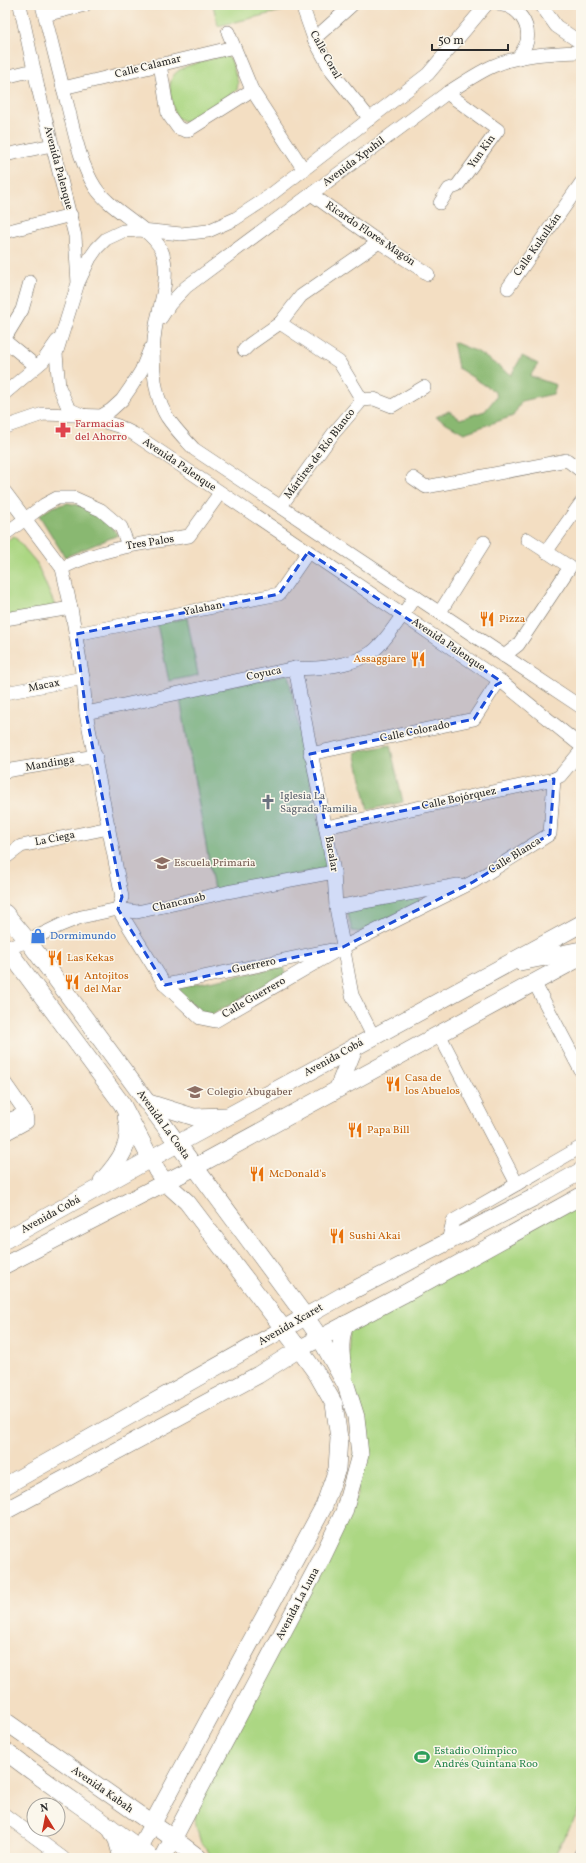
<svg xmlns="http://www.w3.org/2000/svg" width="586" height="1863" font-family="Vollkorn,serif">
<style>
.green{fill:#acd783;stroke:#6c8157}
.forest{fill:#89b871;stroke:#5a724e}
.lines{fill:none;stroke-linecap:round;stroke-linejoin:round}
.minor-casing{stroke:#716a60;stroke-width:14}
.major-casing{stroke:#716a60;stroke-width:18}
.minor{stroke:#fff;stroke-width:13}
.major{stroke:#fff;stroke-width:17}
.marked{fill:#1d4ed8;fill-opacity:0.2;stroke:#1d4ed8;stroke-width:3;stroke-dasharray:8 5;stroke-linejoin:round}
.labels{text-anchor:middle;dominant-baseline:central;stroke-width:3;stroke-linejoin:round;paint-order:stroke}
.street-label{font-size:11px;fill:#2b2b2b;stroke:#fbf7ec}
.health-label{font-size:11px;fill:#be3a42;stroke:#fbf7ec;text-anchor:start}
.food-label{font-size:11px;fill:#c56008;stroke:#fbf7ec;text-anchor:start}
.worship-label{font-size:11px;fill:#5b616d;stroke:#fbf7ec;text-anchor:start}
.education-label{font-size:11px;fill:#785e54;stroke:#fbf7ec;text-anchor:start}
.shop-label{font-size:11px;fill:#366cbe;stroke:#fbf7ec;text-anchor:start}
.leisure-label{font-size:11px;fill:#27864d;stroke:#fbf7ec;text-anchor:start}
</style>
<rect width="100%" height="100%" fill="#fbf7ec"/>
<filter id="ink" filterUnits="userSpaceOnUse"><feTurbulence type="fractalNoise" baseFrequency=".025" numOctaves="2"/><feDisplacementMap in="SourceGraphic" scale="8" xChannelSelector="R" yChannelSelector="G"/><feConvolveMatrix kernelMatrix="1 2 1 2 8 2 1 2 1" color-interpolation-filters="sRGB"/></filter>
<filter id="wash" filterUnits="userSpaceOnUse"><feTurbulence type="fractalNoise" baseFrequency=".012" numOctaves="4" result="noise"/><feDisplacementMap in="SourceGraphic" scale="16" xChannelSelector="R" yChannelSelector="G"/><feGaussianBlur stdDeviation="0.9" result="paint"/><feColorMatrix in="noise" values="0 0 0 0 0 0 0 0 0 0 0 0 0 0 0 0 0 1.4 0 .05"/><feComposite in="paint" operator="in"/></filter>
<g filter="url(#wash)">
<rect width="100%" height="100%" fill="#f3dec2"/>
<g class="green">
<polygon points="213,5 293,5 294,8 218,26"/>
<path d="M224,55L231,59L238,83L237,90L195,122H185L176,117C158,64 182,69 224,55Z"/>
<polygon points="14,536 36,562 56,608 5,617 5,542"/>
<polygon points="187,618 198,675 169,681 157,624"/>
<polygon points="288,674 328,868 214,890 180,698"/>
<polygon points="417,895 421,903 359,932 352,931 347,909"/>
<polygon points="581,1199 581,1807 553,1858 214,1858 201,1843 194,1819 198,1801 358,1494 347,1371 350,1326"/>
</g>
<g class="forest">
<polygon points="453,342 478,352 511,375 522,356 538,364 530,376 556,385 553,394 522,401 513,416 464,433 436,417 449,411 460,419 485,411 497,396 494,391 458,368"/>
<polygon points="68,503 87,507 105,520 118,535 65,557 39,515 53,507"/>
<polygon points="390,745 403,802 368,810 355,752"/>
<polygon points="284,967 286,975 209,1016 199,1012 177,991 182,986"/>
<polygon points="5,1093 11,1100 8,1111 5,1112"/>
</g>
</g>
<g filter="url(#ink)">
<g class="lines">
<defs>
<g id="minor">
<polyline points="20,5 38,88 75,236 78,283 56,354 59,387 67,405 71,410 82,415 118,426 134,434 502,682 581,746"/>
<path d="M42,5C51,39 59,73 68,107C75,135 80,163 95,187C111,212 156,230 163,254C169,276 162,299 157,320C151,348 151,391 167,417C175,429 185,439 194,449L581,707"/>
<polyline points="302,5 314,39 332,72 370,119"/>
<path d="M502,5C519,7 530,25 527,41C526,46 521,53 518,58"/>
<polyline points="541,5 556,26 581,43"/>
<polyline points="45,15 85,5"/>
<polyline points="228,32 252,90 304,170"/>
<polyline points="314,39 352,5"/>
<polyline points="160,64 168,114 178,128 187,131 252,90"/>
<polyline points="5,77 34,70"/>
<polyline points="63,88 234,47"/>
<polyline points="5,155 52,145"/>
<polyline points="311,194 379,242 428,274"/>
<polyline points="440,203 449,189 457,186 498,130 447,93"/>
<polyline points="5,232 71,215"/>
<polyline points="79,281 90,258 97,248 106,239 123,231 142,230 181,234 208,231 235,219 264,200 428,74 486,5"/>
<polyline points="508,288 581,183"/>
<path d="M161,318L170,304L186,287L447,93C462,84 477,73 493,66C521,54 551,53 581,52"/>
<polyline points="280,323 301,296 379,242"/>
<polyline points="5,338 22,310 30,282"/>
<polyline points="5,341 36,366"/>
<polyline points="244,350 250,344 280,323 339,362 362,400"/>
<polyline points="5,393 43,361 57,341"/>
<polyline points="5,427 43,414 101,416 111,410 122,400 131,387 141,371 150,349"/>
<polyline points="413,478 426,487 567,460 581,471"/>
<polyline points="5,492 62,568 71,608 83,678 86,713 122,897 118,909 165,985 200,1018 215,1021 343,947 473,882 550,834 554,779"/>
<polyline points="281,506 333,434 362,400 374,399 392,406 424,387"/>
<polyline points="5,534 44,505 57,498 74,498 101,510 121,527 128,545"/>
<polyline points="546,552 581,503"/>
<path d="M62,568C101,548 146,543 189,536L220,493"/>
<polyline points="440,612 484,542"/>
<polyline points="5,619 71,608"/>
<polyline points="76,634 279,594 308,552"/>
<polyline points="504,656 518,645 570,567 527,539"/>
<polyline points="295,668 334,872 336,907 352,995 373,1036"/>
<polyline points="5,693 83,678"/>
<path d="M86,713L295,668C315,670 355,665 372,652C385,643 406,610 415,596"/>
<polyline points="310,754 474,719 496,685 502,682"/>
<polyline points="5,771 96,756"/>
<polyline points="326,827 554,779 560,776 581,751"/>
<polyline points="5,858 21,846 109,828"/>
<polyline points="336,907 458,885"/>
<polyline points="5,949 28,941 61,925 81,917 118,909 137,912 227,892 334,872"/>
<polyline points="534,982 581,1071"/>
<polyline points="165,985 331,950"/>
<polyline points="439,1034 517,1184"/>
<polyline points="5,1083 26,1113 27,1122 5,1134"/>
<polyline points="5,1121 26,1113"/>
<polyline points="448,1241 453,1221 581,1147"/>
<polyline points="5,1815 63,1858"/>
<polyline points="579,1858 581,1854"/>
</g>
<g id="major">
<polyline points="5,913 28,941 305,1316 320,1338 346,1385 356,1417 360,1455 344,1512 321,1560 163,1858"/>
<polyline points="5,946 122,1104 157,1171 165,1182 187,1202 299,1349 317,1374 334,1404 339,1438 337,1469 324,1506 134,1858"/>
<polyline points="520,962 581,950"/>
<polyline points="338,1088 355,1046"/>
<polyline points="146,1102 194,1117 225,1116"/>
<path d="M102,1181C119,1162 134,1143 126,1116"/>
<polyline points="5,1240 177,1144 581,924"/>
<polyline points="5,1265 195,1167 581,957"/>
<path d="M344,1374C341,1359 338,1338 346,1324"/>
<polyline points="5,1486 342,1296 533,1198 581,1171"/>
<polyline points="5,1511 258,1375 299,1349 402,1295 581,1196"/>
<polyline points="5,1721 174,1839 199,1858"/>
<path d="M5,1751C53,1788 104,1821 152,1858"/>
<polyline points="109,1826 117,1840 122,1858"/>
</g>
</defs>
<use href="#minor" class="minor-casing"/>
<use href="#major" class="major-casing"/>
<use href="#minor" class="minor"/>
<use href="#major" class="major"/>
</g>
</g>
<path class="marked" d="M308,552L502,682L496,685L474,719L310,754L326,827L554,779L550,834L473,882L343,947L165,985L118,909L122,897L86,713L76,634L279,594Z"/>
<defs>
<symbol id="pharmacy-bare" viewBox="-9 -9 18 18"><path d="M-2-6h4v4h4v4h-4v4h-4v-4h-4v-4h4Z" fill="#e0444e" stroke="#fbf7ec" stroke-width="2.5" paint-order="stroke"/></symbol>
<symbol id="restaurant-bare" viewBox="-9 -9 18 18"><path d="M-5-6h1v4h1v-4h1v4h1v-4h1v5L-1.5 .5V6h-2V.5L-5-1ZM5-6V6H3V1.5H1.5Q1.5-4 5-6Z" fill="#e8710a" stroke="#fbf7ec" stroke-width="2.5" paint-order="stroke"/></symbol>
<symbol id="church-bare" viewBox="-9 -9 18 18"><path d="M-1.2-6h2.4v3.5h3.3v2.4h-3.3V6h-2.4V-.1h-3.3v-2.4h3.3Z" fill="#6b7280" stroke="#fbf7ec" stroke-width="2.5" paint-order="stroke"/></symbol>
<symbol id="school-bare" viewBox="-9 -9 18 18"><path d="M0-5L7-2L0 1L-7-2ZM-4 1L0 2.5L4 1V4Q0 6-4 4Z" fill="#8d6e63" stroke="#fbf7ec" stroke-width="2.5" paint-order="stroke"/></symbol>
<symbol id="shop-bare" viewBox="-9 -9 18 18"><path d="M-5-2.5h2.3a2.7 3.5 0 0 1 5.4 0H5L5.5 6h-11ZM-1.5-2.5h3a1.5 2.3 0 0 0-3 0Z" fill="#3f7fe0" stroke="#fbf7ec" stroke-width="2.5" paint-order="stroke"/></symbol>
<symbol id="stadium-bare" viewBox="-9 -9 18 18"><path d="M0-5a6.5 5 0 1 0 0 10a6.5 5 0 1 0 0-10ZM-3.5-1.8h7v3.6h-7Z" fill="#2e9e5b" stroke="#fbf7ec" stroke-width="2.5" paint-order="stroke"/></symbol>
</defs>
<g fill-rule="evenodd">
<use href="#pharmacy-bare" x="52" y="419" width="22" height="22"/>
<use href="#restaurant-bare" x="476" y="608" width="22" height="22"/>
<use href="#restaurant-bare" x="407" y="648" width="22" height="22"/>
<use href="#church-bare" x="257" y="791" width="22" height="22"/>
<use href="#school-bare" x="151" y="852" width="22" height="22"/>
<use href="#shop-bare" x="27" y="925" width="22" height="22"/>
<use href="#restaurant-bare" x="44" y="947" width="22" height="22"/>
<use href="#restaurant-bare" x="61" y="971" width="22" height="22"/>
<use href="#restaurant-bare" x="382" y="1073" width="22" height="22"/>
<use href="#school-bare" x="184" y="1081" width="22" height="22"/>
<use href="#restaurant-bare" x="344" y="1119" width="22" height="22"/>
<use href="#restaurant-bare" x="246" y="1163" width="22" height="22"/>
<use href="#restaurant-bare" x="326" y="1225" width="22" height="22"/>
<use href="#stadium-bare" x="411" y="1746" width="22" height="22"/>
</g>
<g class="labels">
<g class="street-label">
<text transform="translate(325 55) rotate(61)">Calle Coral</text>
<text transform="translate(148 67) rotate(-14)">Calle Calamar</text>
<text transform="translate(482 152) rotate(-54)">Yun Kin</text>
<text transform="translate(354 162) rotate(-37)">Avenida Xpuhil</text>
<text transform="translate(58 168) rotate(75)">Avenida Palenque</text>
<text transform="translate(370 234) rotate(34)">Ricardo Flores Magón</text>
<text transform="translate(538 245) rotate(-55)">Calle Kukulkán</text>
<text transform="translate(320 454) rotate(-53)">Mártires de Río Blanco</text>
<text transform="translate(179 465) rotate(34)">Avenida Palenque</text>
<text transform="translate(150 543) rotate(-9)">Tres Palos</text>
<text transform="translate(203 609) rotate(-11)">Yalahan</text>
<text transform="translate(448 645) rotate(34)">Avenida Palenque</text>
<text transform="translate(264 674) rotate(-12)">Coyuca</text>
<text transform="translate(44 686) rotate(-11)">Macax</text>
<text transform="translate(415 732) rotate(-12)">Calle Colorado</text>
<text transform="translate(50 764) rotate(-10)">Mandinga</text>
<text transform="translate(459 799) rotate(-12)">Calle Bojórquez</text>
<text transform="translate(55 839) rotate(-11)">La Ciega</text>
<text transform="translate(331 854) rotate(80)">Bacalar</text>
<text transform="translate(515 856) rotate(-32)">Calle Blanca</text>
<text transform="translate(179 903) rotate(-13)">Chancanab</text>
<text transform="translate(254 966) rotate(-12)">Guerrero</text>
<text transform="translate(254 998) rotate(-30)">Calle Guerrero</text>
<text transform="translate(334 1058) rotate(-29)">Avenida Cobá</text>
<text transform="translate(163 1125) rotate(54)">Avenida La Costa</text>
<text transform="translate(51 1215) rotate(-29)">Avenida Cobá</text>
<text transform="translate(291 1325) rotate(-30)">Avenida Xcaret</text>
<text transform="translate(298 1604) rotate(-62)">Avenida La Luna</text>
<text transform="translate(102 1790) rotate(35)">Avenida Kabah</text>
</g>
<g class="health-label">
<text x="75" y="424">Farmacias<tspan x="75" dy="13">del Ahorro</tspan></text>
</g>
<g class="food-label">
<text x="499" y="619">Pizza</text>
<text x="406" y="659" text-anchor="end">Assaggiare</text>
<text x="67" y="958">Las Kekas</text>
<text x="84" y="976">Antojitos<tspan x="84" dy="13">del Mar</tspan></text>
<text x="405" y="1078">Casa de<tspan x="405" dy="13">los Abuelos</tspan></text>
<text x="367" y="1130">Papa Bill</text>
<text x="269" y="1174">McDonald's</text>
<text x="349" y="1236">Sushi Akai</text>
</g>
<g class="worship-label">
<text x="280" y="796">Iglesia La<tspan x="280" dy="13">Sagrada Familia</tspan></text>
</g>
<g class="education-label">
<text x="174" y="863">Escuela Primaria</text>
<text x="207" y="1092">Colegio Abugaber</text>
</g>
<g class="shop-label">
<text x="50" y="936">Dormimundo</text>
</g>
<g class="leisure-label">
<text x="434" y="1751">Estadio Olímpico<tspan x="434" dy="13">Andrés Quintana Roo</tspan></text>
</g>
</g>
<rect width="586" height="1863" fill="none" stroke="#fbf7ec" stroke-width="20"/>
<g transform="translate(46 1817) rotate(350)"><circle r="19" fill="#fbf7ec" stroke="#a8a59f"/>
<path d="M0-3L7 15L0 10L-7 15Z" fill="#c8321e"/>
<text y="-6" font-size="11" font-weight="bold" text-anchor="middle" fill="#2b2b2b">N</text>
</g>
<path d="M432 44v6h76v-6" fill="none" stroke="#2b2b2b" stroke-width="2"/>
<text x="438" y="44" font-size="12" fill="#2b2b2b" stroke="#fbf7ec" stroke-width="3" paint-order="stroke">50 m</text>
</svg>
